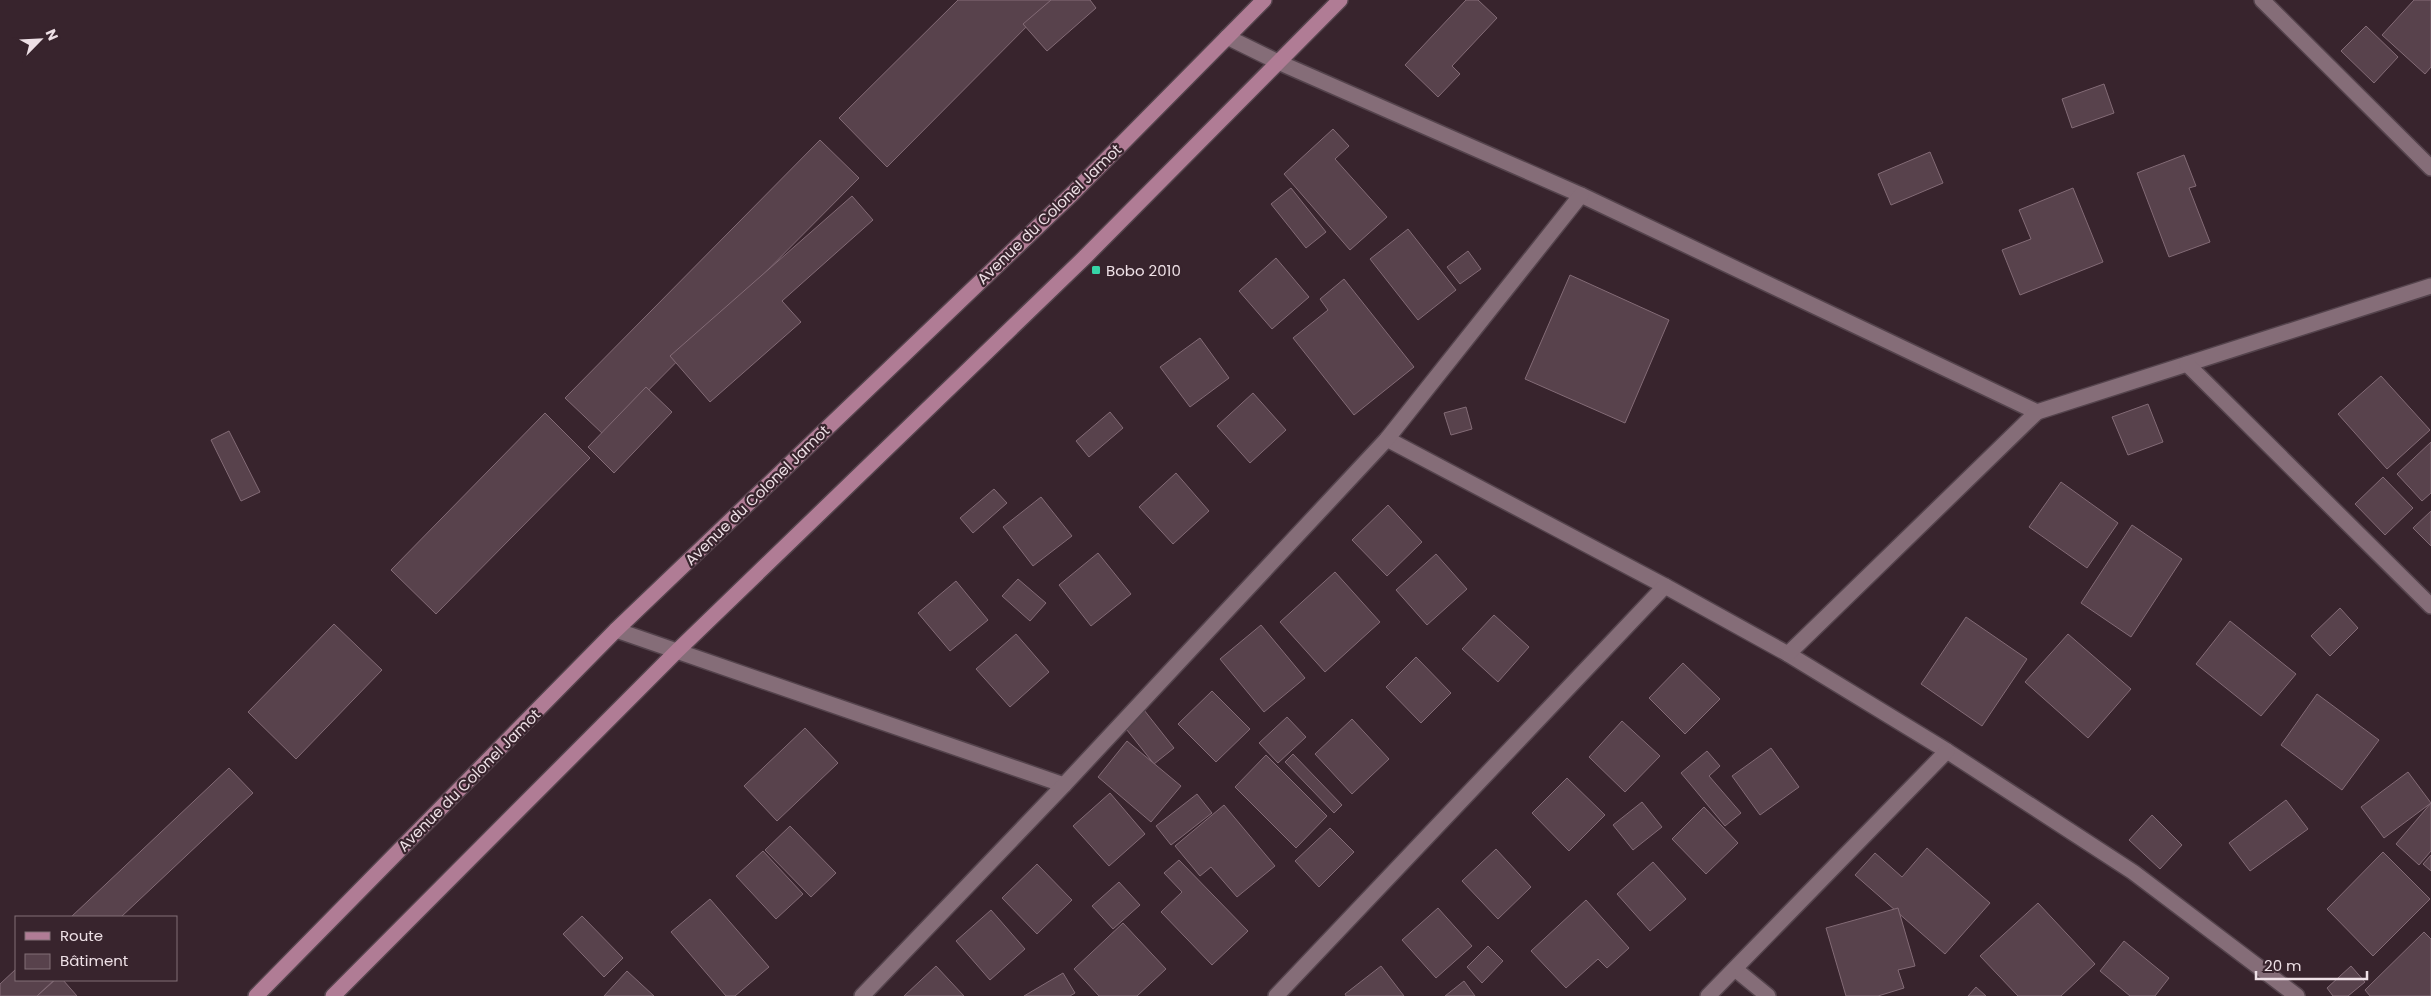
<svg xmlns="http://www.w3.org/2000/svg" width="2431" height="996" font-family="Poppins,sans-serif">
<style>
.building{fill:#58424c;stroke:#836b76}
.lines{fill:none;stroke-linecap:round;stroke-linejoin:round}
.street-casing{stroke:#54434c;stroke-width:18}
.primary-casing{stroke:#54434c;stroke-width:18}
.street{stroke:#856d78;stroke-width:15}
.primary{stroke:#b07c95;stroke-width:15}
.poi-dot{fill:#36d4a7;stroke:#38242d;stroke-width:2}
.labels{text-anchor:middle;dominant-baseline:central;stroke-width:4.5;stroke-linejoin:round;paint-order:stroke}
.street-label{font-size:15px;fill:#eee0e6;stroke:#38242d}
.poi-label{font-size:15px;fill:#eee0e6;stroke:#38242d;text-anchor:start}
</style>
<rect width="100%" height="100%" fill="#38242d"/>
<g class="building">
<polygon points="958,0 1053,0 887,167 839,118"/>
<polygon points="1051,0 1090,0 1096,8 1047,51 1023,24"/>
<polygon points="1466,0 1478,0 1497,18 1452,66 1460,74 1438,97 1405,65"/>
<polygon points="2414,0 2431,0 2431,67 2425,74 2382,35"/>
<polygon points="2366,26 2398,57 2374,83 2341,51"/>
<polygon points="2104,84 2114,113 2072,128 2062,99"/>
<polygon points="1333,129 1349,146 1335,159 1387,217 1350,250 1284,174"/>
<polygon points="820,140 859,178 604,435 565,398"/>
<polygon points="1930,152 1943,183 1891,205 1878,174"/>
<polygon points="2184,155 2196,186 2189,188 2210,242 2169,257 2137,173"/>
<polygon points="1291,188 1326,232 1306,248 1271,204"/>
<polygon points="2073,188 2103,262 2020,295 2002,250 2031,239 2019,210"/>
<polygon points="852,196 873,220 782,301 801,322 710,402 670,356"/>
<polygon points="1408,229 1456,290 1418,320 1370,259"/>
<polygon points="1468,251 1481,269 1460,284 1447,267"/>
<polygon points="1276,258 1309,297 1272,329 1239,291"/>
<polygon points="1570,275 1669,320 1625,423 1525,379"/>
<polygon points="1344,279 1414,367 1354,415 1293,338 1328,310 1320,299"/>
<polygon points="1200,338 1229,378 1190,407 1160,367"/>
<polygon points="2381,376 2430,430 2387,469 2338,414"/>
<polygon points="646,387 672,412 614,473 588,447"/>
<polygon points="1253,393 1286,430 1250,463 1217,426"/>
<polygon points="2148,404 2163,442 2128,455 2112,417"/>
<polygon points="1466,407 1472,429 1451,435 1444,413"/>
<polygon points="1110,412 1123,428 1089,457 1076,441"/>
<polygon points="545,413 590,458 436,614 391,570"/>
<polygon points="229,431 260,492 241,501 211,440"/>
<polygon points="2431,442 2431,493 2422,501 2397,474"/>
<polygon points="1176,473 1209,511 1173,544 1139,507"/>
<polygon points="2383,477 2413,508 2385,535 2355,504"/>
<polygon points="2061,482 2118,523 2087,568 2029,527"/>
<polygon points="994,489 1007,503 973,533 960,518"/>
<polygon points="1041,497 1072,536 1033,566 1003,527"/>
<polygon points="1388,505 1422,542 1387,576 1352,540"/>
<polygon points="2431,511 2431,546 2413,528"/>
<polygon points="2132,525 2182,559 2131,637 2081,603"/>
<polygon points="1098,553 1131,594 1091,626 1059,585"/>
<polygon points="1436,554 1467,589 1427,625 1396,590"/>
<polygon points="1335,572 1380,622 1325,672 1280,622"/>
<polygon points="1018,579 1046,603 1030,621 1002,596"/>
<polygon points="956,581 988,620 950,651 918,613"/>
<polygon points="2340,608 2358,628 2330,656 2311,636"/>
<polygon points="1494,615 1529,647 1498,682 1462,649"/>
<polygon points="1966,617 2027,659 1982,726 1921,684"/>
<polygon points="2230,621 2296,674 2261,716 2196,664"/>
<polygon points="334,624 382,670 296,759 248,712"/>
<polygon points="1261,625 1305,678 1264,712 1220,659"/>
<polygon points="1016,634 1049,672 1010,707 976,669"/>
<polygon points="2068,634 2131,689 2088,738 2025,682"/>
<polygon points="1416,657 1451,693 1421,723 1386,687"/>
<polygon points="1683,663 1720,699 1685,734 1649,698"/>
<polygon points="1212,691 1250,729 1216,762 1178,724"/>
<polygon points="2317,694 2379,740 2342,790 2281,745"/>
<polygon points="1144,710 1174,748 1154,764 1123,725"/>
<polygon points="1287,717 1306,737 1278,763 1259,743"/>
<polygon points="1352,719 1389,759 1352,794 1315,754"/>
<polygon points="1622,721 1660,756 1625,792 1589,757"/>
<polygon points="805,728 838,763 777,821 744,786"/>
<polygon points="1127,741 1181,786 1151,822 1098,777"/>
<polygon points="1771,748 1799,787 1760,815 1732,776"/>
<polygon points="1707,751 1720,766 1709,776 1741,813 1725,826 1681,773"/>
<polygon points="1293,754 1342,805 1334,813 1285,762"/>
<polygon points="1266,755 1327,816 1296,848 1235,787"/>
<polygon points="229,768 253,793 121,917 71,917"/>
<polygon points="2408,772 2431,803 2384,838 2361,807"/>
<polygon points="1567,778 1605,815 1569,851 1532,813"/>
<polygon points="1110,793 1145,834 1109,866 1073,826"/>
<polygon points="1197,794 1212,813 1171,845 1156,826"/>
<polygon points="2286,800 2308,829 2250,871 2229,843"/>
<polygon points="1642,802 1662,827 1633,850 1613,825"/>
<polygon points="2431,803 2431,851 2419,865 2396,844"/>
<polygon points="1224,805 1275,866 1237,897 1211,867 1200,876 1175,846"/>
<polygon points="1704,807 1738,843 1706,874 1672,839"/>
<polygon points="2152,815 2182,845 2160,869 2129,840"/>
<polygon points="790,826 836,873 811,897 765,850"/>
<polygon points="1330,828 1354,852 1319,887 1295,861"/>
<polygon points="1927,848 1990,903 1945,954 1855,875 1875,853 1902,877"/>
<polygon points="1496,849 1531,887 1498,919 1462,881"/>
<polygon points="763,851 803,894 776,919 736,876"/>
<polygon points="2383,852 2430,899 2373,956 2327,909"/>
<polygon points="2431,855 2431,871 2423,864"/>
<polygon points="1179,860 1248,931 1212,965 1161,912 1182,892 1164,873"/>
<polygon points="1653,862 1686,899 1650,931 1617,894"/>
<polygon points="1037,864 1072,900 1037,934 1002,898"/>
<polygon points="1119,882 1140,905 1113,929 1092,906"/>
<polygon points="710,899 769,967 735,996 726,996 671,932"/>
<polygon points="1586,900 1629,948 1607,968 1598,959 1566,988 1531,951"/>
<polygon points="2038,903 2095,964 2061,996 2018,996 1980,956"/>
<polygon points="1438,908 1472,946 1436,978 1402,940"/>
<polygon points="1898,908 1915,966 1898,970 1904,988 1878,996 1846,996 1826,928"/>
<polygon points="991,910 1025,949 990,980 956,941"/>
<polygon points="582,916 623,958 604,977 563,934"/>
<polygon points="1123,923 1166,969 1137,996 1099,996 1074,969"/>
<polygon points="2424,932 2431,939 2431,996 2370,996 2365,990"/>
<polygon points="2124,941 2169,978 2155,996 2130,996 2100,971"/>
<polygon points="1488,946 1503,961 1482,983 1467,967"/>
<polygon points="936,966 964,996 904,996"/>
<polygon points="1381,966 1404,996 1346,996 1345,994"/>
<polygon points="2351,966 2365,982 2348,996 2333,996 2327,988"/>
<polygon points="16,969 16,980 54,980 37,996 0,996 0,984"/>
<polygon points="627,971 654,996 604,996"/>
<polygon points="1063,973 1075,993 1070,996 1024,996"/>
<polygon points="55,980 63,980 77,996 37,996"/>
<polygon points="1464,981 1475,996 1445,996"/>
<polygon points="1976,987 1986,996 1968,996"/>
</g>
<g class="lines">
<defs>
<g id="street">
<polyline points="2262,0 2431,168"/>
<polyline points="1227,37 1278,62 1581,195 2037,412 2431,286"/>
<polyline points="2187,364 2431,606"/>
<polyline points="1387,439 1665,586 1788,654 1947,751 2133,872 2297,996"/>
<polyline points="616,630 1064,785"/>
<polyline points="1788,654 2037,412"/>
<polyline points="1735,969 1768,996"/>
<polyline points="862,996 1064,785 1387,439 1581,195"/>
<polyline points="1276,996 1665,586"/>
<polyline points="1708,996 1947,751"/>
</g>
<g id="primary">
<polyline points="256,996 616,630 1073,193 1264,0"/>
<polyline points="333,996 677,651 1085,257 1340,0"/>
</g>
</defs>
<use href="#street" class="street-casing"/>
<use href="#primary" class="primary-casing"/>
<use href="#street" class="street"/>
<use href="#primary" class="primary"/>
</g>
<rect class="poi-dot" x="1091" y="265" width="10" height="10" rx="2.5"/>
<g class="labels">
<g class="street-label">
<text transform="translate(1049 214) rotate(-44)">Avenue du Colonel Jamot</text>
<text transform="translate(757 495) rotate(-44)">Avenue du Colonel Jamot</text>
<text transform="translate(469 780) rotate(-45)">Avenue du Colonel Jamot</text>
</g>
<g class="poi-label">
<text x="1106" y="270">Bobo 2010</text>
</g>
</g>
<rect x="15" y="916" width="162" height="65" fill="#38242d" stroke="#816f77"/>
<rect x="25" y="932" width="25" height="8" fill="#b07c95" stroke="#816f77"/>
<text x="60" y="941" font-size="15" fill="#eee0e6">Route</text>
<rect x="25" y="954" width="25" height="15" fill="#58424c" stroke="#816f77"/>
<text x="60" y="966" font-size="15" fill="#eee0e6">Bâtiment</text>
<g transform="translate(40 40) rotate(66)" stroke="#38242d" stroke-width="4" paint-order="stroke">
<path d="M0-4L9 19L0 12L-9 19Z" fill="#eee0e6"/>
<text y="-8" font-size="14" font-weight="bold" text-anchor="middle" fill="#eee0e6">N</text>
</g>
<path d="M2256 971v8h111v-8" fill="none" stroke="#eee0e6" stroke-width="2.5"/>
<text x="2264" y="971" font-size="15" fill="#eee0e6" stroke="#38242d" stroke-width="4" paint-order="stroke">20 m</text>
</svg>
